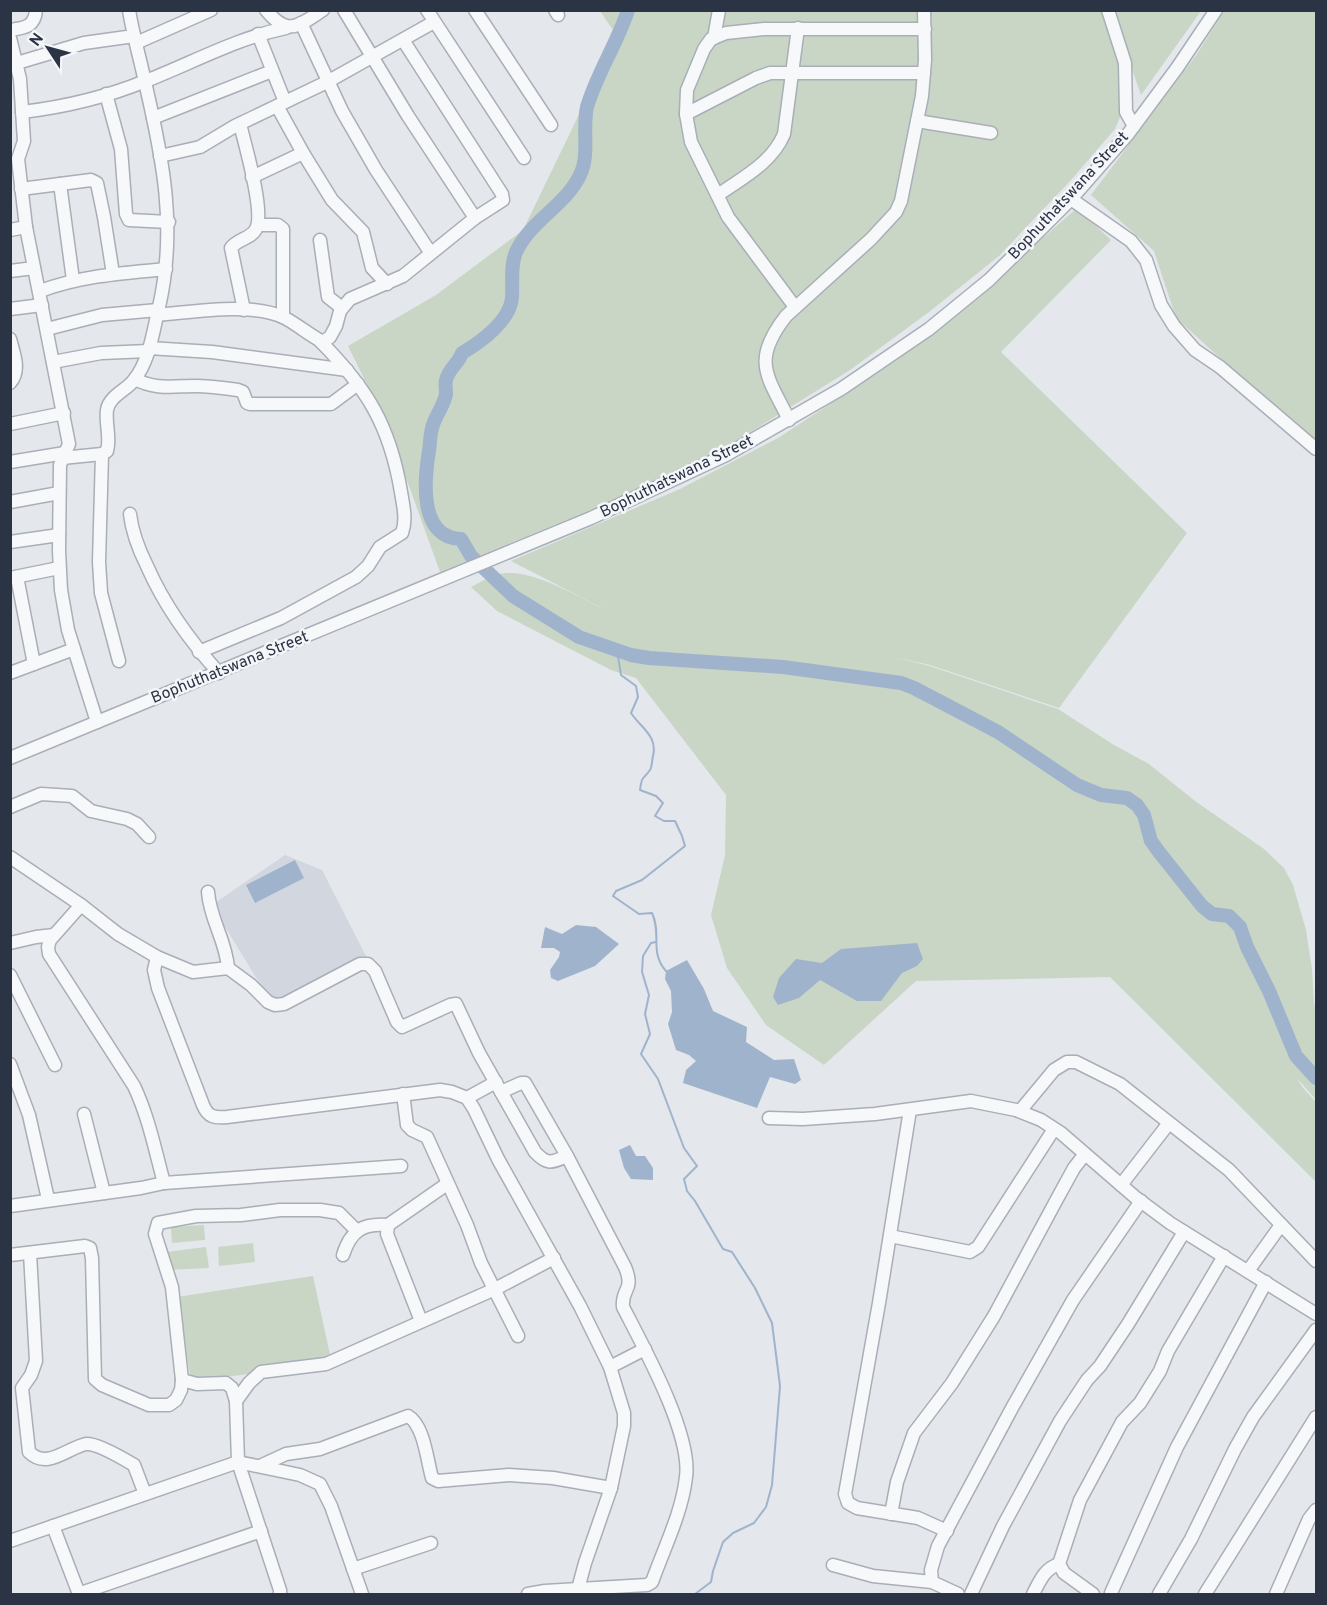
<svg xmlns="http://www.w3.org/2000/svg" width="1327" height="1605" font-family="Overpass,sans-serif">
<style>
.built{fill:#d2d6de}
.green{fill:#c9d6c5}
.water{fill:#9fb4cc}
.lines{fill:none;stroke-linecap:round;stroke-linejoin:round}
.stream{stroke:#9fb4cc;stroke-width:2}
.river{stroke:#9fb4cc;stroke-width:14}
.minor-casing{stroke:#a9aeb7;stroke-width:15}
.minor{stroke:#f7f8fa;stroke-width:12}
.labels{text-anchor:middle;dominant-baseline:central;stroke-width:5;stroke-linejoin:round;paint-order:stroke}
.street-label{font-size:16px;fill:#2b3445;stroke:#f4f6f9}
</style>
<rect width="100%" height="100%" fill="#e4e7ec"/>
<polygon class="built" points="285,855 322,870 367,958 275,1009 212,905"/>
<g class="green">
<polygon points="600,11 1102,11 1121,64 1121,115 1115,129 1071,180 999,256 929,312 850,370 726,447 612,501 440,572 387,425 348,346 436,295 523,230 617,36"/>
<polygon points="1112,11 1201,11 1141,95"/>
<polygon points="1224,11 1316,11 1316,445 1176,318 1154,251 1091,195 1197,54"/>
<path d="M1077,208L1111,240L1001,352L1187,533L1059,708L930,665L893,657L930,666L1058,709L1114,745L1149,764L1195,801L1264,849L1284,868L1293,885L1306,930L1312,969L1314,1003L1316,1011V1100L1297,1078L1303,1088L1316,1102V1182L1110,977L916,981L824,1065L766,1025L727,968L711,915L725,855L726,795L636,678L611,670L497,611L471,587C481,582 495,573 506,573C536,571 575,595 602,608L511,561L680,489L778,438L882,370L981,292Z"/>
<polygon points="204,1225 205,1240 172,1243 171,1227"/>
<polygon points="253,1243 255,1262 219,1266 218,1247"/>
<polygon points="206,1247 209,1268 168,1270 166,1252"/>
<polygon points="313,1276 332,1364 191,1381 177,1297"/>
</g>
<g class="water">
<polygon points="295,860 304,878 255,903 246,885"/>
<polygon points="576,925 596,927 619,944 595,966 558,981 551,978 550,970 559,957 560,952 554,948 541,948 545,927 562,934"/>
<polygon points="917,943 923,959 917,966 902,973 881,1001 857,1001 820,980 799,998 778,1005 773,997 779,978 796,959 822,963 841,949"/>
<polygon points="687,960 704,989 713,1011 747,1027 746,1042 774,1060 794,1059 801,1080 795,1084 770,1077 757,1108 683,1083 686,1070 696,1061 689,1055 676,1050 668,1024 672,1012 671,991 665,979 666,971"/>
<polygon points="630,1145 636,1156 645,1156 653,1168 653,1180 631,1179 624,1168 619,1150"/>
</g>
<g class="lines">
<g class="stream">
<path d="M617,650L621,675L636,686L638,697L631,713C641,728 658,736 653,756C652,760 652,767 650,770C643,780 642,775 640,790L656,796L663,803L655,816L664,821H675L682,836L685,846L642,880L616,891L613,896L639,914L652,913C662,934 649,952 666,971"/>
<polyline points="656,942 651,943 643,956 642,972 649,995 645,1014 650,1034 641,1054 658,1079 684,1148 697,1166 684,1179 687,1191 695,1201 723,1249 732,1252 755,1288 772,1323 780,1386 772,1485 766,1507 754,1523 733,1533 723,1542 713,1571 711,1582 695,1594"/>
</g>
<path class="river" d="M628,10C617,44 597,73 587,107C582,129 590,155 580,175C566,205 530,221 516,252C510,267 513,281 512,297C511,320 481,342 462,353C459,363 449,368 446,380C445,384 446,389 446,394C444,406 435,416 432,428C430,436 430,444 429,451C424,481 419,538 461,539L471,556L513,596L579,637L631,655L649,658L783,667L901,683L914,688L998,732L1077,785L1101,795L1127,798L1137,805L1144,815L1151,841L1159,852L1202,906L1212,914L1229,916L1240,927L1247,947L1269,991L1296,1056L1316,1078"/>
<defs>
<g id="minor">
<path d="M266,10C288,37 298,26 323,10"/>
<polyline points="344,10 408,116 475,218"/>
<polyline points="427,10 524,158"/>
<polyline points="475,10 551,125"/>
<polyline points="555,10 558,15"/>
<polyline points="1108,10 1125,63 1126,112 1134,126"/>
<polyline points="301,23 342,111 376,170 430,252"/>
<path d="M10,30C24,28 35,27 36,10"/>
<polyline points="258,34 285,102"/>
<polyline points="10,38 20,79 24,141 18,159 26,227 69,444 60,465 59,551 61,590 68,630 97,722"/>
<polyline points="714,38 719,10"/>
<polyline points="136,43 211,10"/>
<polyline points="17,63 84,43 134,36"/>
<polyline points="106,94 121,149 126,214 129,220 169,222"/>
<polyline points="277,106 303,153 332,200 363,232 372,268 387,284"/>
<path d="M22,112C65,107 107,97 148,80C194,62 237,38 286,28"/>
<polyline points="686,114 756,78 770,73 924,73"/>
<polyline points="153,118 272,71"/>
<polyline points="917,121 991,133"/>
<path d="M240,124C245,145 265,212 256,229C251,239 237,239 231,248L244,310"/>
<polyline points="160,156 200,147 235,126 327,82 434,22"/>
<polyline points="252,177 303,153"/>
<polyline points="60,184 73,280"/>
<polyline points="21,189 91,180 97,183 104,217 113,274"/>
<path d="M718,195C742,178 772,163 784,134L798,28"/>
<polyline points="1071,199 1131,241 1146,260 1161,305 1174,326 1195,350 1220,367 1316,449"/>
<polyline points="258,225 278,225 283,229 283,317"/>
<polyline points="10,230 26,227"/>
<polyline points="320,240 328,297 342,308"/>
<polyline points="10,271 34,268"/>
<path d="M40,291C81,276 122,273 166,269"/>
<polyline points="795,307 728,217 691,142 686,114 687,90 704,49 711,39 726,33 764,29 925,29"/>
<polyline points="10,309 42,305"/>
<path d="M157,315C194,312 248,302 283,317C297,324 309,335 323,342L330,337L336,326L340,311L350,299L403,276L475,218L503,200L502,194L403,40"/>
<polyline points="47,329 102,315 158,310"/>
<path d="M10,339C14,354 21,371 10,383"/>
<polyline points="149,348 212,352 347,370"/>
<polyline points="53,362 101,353 149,351"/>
<path d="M135,379C155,390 174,386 195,386C209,386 224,388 238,390L243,392L247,403L250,404H331L358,384"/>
<path d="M789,420C767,375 751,361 786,316L871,239L896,212L901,201L922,96L925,60L924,10"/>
<polyline points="10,424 64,413"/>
<polyline points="102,454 99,562 101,593 119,661"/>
<path d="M62,458L102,454L107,451C111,438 105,423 107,410C109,396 127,390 134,380C150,360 153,331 159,307C177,228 163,159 145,82C140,58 133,35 129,10"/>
<polyline points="10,462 65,453"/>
<polyline points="10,502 59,493"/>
<path d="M130,514C132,532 139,550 147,566C165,607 189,640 219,673"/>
<polyline points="10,542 59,535"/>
<polyline points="17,577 34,664"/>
<polyline points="10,578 59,568"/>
<path d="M199,652L281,618L356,577L368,566L380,547L402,533C407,519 403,505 401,492C390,426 367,388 320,341"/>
<polyline points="10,673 74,649"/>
<polyline points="10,758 591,518 726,455 841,389 929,329 989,280 1043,227 1071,199 1128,134 1177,68 1216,10"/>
<polyline points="10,807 41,794 72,796 91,811 127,819 137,824 149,837"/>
<path d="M10,857L81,905L118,934L157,957L193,972L228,968L251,985L268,1002L275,1005L284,1004L360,964H368L375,971L397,1022L402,1027L450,1005L456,1004L479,1053L535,1152C547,1165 551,1163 567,1156"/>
<path d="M208,892C210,920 226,940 228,968"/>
<path d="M81,905L50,940L48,947L49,954L134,1086C149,1118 155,1150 164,1183"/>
<polyline points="10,943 36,937 54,935"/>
<path d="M157,957L154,970L158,988L203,1105C208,1117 214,1118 227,1117L440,1090L452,1092L467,1098L474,1109L498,1159L580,1306L610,1367L624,1413V1426L611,1488L585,1563L578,1589"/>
<polyline points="10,975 55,1065"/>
<polyline points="10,1064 29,1115 48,1199"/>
<path d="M501,1092L521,1083H525L567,1156L625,1267C635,1291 621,1288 623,1307C643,1346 692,1434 686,1477C682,1513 664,1548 652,1582L647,1585L545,1591L528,1594"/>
<polyline points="403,1094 407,1125 412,1130 427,1137 467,1225 481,1263 518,1336"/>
<polyline points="467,1098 496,1082"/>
<polyline points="910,1110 879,1303 845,1494 848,1503 857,1508 918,1518 947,1531"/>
<polyline points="1020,1111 1054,1070 1067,1062 1076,1062 1120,1084 1229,1170 1316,1261"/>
<polyline points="84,1114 104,1193"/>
<polyline points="769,1118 803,1119 875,1114 971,1101 1016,1110 1041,1120 1061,1133 1135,1197 1170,1223 1316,1314"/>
<polyline points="1121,1185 1169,1123"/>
<polyline points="10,1206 141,1188 164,1183 401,1166"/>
<polyline points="890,1236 970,1252 978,1247 1054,1129"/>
<path d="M30,1253L36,1361L31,1375L22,1388L29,1452C47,1470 67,1448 86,1444C97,1443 124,1459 134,1465L145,1494"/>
<polyline points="10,1255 85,1246 90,1248 92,1258 95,1379 102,1385 149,1405 169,1405 176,1400 181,1390 182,1380 172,1287 155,1234 158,1223 196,1216 241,1215 280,1210 320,1210 339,1213 357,1231"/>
<path d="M343,1255C351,1230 363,1223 388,1225"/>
<polyline points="1248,1271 1281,1225"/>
<polyline points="421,1321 387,1234 388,1225 447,1184"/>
<polyline points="610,1367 645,1349"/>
<polyline points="182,1380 197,1384 226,1383 232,1388 236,1401 238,1462 280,1590 280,1594"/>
<polyline points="236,1401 249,1383 261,1372 326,1364 495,1289 554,1258"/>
<path d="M260,1466L286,1454L320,1449L408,1416C424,1425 427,1460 432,1478L438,1481L509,1475L553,1478L611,1488"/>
<polyline points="891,1514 897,1482 914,1433 952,1383 994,1316 1057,1199 1074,1168 1085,1154"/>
<polyline points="53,1526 79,1594"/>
<polyline points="10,1541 238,1462 300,1475 320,1484 331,1506 362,1594"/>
<polyline points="833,1565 873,1576 932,1582"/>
<polyline points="353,1569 431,1543"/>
<polyline points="1111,1593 1177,1447 1266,1282"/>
<polyline points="78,1594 261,1531"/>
<polyline points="958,1594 932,1582 931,1570 938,1546 1012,1408 1073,1300 1141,1201"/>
<polyline points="971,1594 1003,1526 1060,1421 1087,1380 1100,1366 1128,1324 1184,1232"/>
<path d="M1033,1594C1040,1581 1044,1569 1059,1564"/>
<polyline points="1093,1594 1064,1573 1059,1564 1080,1500 1122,1422 1140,1403 1160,1371 1168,1351 1224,1256"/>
<polyline points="1159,1594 1191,1539 1235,1449 1253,1417 1316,1330"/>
<polyline points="1205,1594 1316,1417"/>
<polyline points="1276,1594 1309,1519 1316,1510"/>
</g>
</defs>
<use href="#minor" class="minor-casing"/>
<use href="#minor" class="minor"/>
</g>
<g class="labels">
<g class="street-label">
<text transform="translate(1069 196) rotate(-47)">Bophuthatswana Street</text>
<text transform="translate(677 477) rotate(-26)">Bophuthatswana Street</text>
<text transform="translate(230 668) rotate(-22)">Bophuthatswana Street</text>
</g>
</g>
<rect width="1327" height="1605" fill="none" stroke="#2b3445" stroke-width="24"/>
<g transform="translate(48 48) rotate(306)" stroke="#f4f6f9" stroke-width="4.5" paint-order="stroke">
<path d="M0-4.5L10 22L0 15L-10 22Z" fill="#2b3445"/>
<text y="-9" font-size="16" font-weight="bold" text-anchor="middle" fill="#2b3445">N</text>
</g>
</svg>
